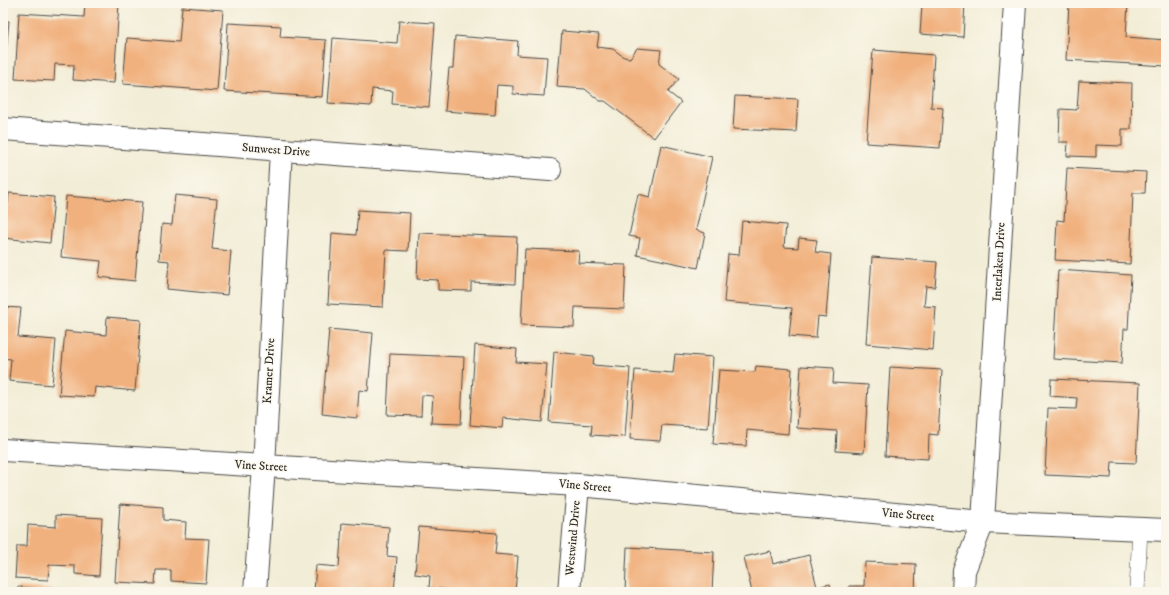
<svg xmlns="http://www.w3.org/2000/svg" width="1169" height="595" font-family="'IM FELL DW Pica',serif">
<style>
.building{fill:#f1b17e}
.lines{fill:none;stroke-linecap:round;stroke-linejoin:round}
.service-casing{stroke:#494845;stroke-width:16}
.minor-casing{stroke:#494845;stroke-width:24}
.tertiary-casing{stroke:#494845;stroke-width:24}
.service{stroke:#fff;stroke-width:15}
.minor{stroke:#fff;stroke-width:22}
.tertiary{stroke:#fff;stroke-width:22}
.labels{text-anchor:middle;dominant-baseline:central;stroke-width:3;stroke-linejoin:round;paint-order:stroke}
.street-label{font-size:12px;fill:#2b2b2b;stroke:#fbf7ec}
</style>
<rect width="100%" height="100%" fill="#fbf7ec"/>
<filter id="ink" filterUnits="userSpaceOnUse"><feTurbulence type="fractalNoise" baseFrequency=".025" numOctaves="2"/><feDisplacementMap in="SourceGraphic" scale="8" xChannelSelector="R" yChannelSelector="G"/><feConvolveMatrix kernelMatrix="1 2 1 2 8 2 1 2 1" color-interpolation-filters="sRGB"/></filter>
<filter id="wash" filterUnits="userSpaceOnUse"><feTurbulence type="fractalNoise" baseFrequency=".012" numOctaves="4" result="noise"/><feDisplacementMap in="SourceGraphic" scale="16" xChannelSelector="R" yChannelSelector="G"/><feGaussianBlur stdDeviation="0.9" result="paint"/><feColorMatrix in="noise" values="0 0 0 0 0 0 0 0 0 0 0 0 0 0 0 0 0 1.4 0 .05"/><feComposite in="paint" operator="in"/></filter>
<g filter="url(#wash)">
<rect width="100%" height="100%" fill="#f2edd6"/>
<g id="blocks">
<g class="building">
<polygon points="85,3 119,3 114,83 73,80 74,65 55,64 54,81 15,79 19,13 84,17"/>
<polygon points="727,3 741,3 741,5"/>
<polygon points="907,3 965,3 963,37 920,34 922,5"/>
<polygon points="1069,3 1128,3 1126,37 1166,40 1166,66 1066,60"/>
<polygon points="182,7 223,10 217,91 123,84 127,38 179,42"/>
<polygon points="3,20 9,21 4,74 3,74"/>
<polygon points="399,21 435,23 429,107 392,104 393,91 372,89 371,106 328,103 333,38 397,43"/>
<polygon points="228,23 281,26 280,37 326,40 322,97 224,91"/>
<polygon points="562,31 599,34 597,47 613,49 624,57 630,58 637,48 661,50 659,64 679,79 668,92 681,102 654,138 605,101 600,101 585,89 557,87"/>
<polygon points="455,36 518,41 517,55 547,57 544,96 513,94 513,86 497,85 495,115 445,111 449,68 453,68"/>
<polygon points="873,50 934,55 931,107 943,108 940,148 866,143"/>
<polygon points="1079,81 1132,83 1131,129 1122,129 1122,146 1096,145 1096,157 1067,156 1068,142 1059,142 1060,109 1077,110"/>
<polygon points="735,96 798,99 796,132 733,129"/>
<polygon points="661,145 712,157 696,230 705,233 698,268 637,255 640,238 629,236 638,194 650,197"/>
<polygon points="1067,168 1146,172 1145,193 1133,193 1130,264 1055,260 1057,220 1064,221"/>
<polygon points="9,193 54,197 50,243 3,238 3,202 8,203"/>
<polygon points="175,195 217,199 212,249 231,251 227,295 167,289 169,261 159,260 162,224 172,225"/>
<polygon points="66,196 142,202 135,281 99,277 101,261 61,257"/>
<polygon points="358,210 410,213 408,251 386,250 383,307 328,304 332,233 356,235"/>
<polygon points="742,221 786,225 784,247 798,248 799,238 817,240 815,252 831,254 826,317 818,316 816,338 789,336 792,308 724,302 728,254 739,255"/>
<polygon points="419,233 517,237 515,284 471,282 471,291 438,290 438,280 417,279"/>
<polygon points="525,249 579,251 578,263 626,265 624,309 575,307 574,327 521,325"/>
<polygon points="872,257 937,262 935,287 926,286 924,306 936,307 933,350 866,344"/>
<polygon points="1058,270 1131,275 1128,329 1124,329 1122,363 1053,359"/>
<polygon points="3,307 21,308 18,337 56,340 52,385 9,381 11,359 3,358"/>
<polygon points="107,317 141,320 135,391 95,387 94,397 59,395 65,331 106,335"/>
<polygon points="329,329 373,333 368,391 359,390 357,418 322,414"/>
<polygon points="475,345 517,349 516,362 547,364 542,422 503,418 502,428 470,425"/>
<polygon points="554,352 594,356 593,365 630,368 625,437 591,435 592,425 549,422"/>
<polygon points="390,354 464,357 461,424 431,423 433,396 422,395 421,416 387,415"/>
<polygon points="675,354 713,357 708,428 662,425 660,441 630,439 635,370 673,373"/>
<polygon points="756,366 792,369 788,434 747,430 746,446 713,444 719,370 755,372"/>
<polygon points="801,366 834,368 833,383 868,385 864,453 836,451 837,431 797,428"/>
<polygon points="890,367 942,370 938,435 929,434 928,459 885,456"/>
<polygon points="1051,379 1140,383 1136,463 1112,462 1111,478 1045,475 1048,408 1076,409 1077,398 1050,396"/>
<polygon points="120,504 163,507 163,520 186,522 185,538 209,539 206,583 171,581 171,570 156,570 155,584 115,582"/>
<polygon points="56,515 102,518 99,576 75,574 75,566 49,565 48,580 15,578 17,546 27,546 28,525 56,527"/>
<polygon points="342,523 389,527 387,556 397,557 394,592 314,592 316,565 339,567"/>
<polygon points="419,527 497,533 495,554 518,556 515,592 481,592 429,588 430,576 415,574"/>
<polygon points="627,547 714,552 712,592 625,592"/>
<polygon points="770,551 773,564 809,555 817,587 830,584 832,592 752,592 744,557"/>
<polygon points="865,562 916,564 915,592 848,592 849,586 864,586"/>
<polygon points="17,587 75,591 75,592 17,592"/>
</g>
</g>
</g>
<g filter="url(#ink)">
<use href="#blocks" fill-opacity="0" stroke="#494845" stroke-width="1"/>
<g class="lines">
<defs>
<polyline id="service" points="1137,592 1140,528"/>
<g id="minor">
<polyline points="3,129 550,170"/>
<polyline points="255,592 264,466 281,150"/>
<polyline points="569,592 578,485"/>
<polyline points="963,592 964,571 983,522 1015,3"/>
</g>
<polyline id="tertiary" points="3,450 578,485 983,522 1166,530"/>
</defs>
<use href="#service" class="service-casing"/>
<use href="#minor" class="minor-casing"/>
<use href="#tertiary" class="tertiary-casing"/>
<use href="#service" class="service"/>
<use href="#minor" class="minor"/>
<use href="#tertiary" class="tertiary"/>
</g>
</g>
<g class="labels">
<g class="street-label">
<text transform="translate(276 150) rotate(4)">Sunwest Drive</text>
<text transform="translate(999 262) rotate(-87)">Interlaken Drive</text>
<text transform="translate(269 371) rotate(-87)">Kramer Drive</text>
<text transform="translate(261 466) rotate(3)">Vine Street</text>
<text transform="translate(585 486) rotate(5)">Vine Street</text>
<text transform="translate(908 515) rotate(5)">Vine Street</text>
<text transform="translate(573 538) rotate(-85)">Westwind Drive</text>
</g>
</g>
<rect width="1169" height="595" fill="none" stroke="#fbf7ec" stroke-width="16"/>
</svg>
